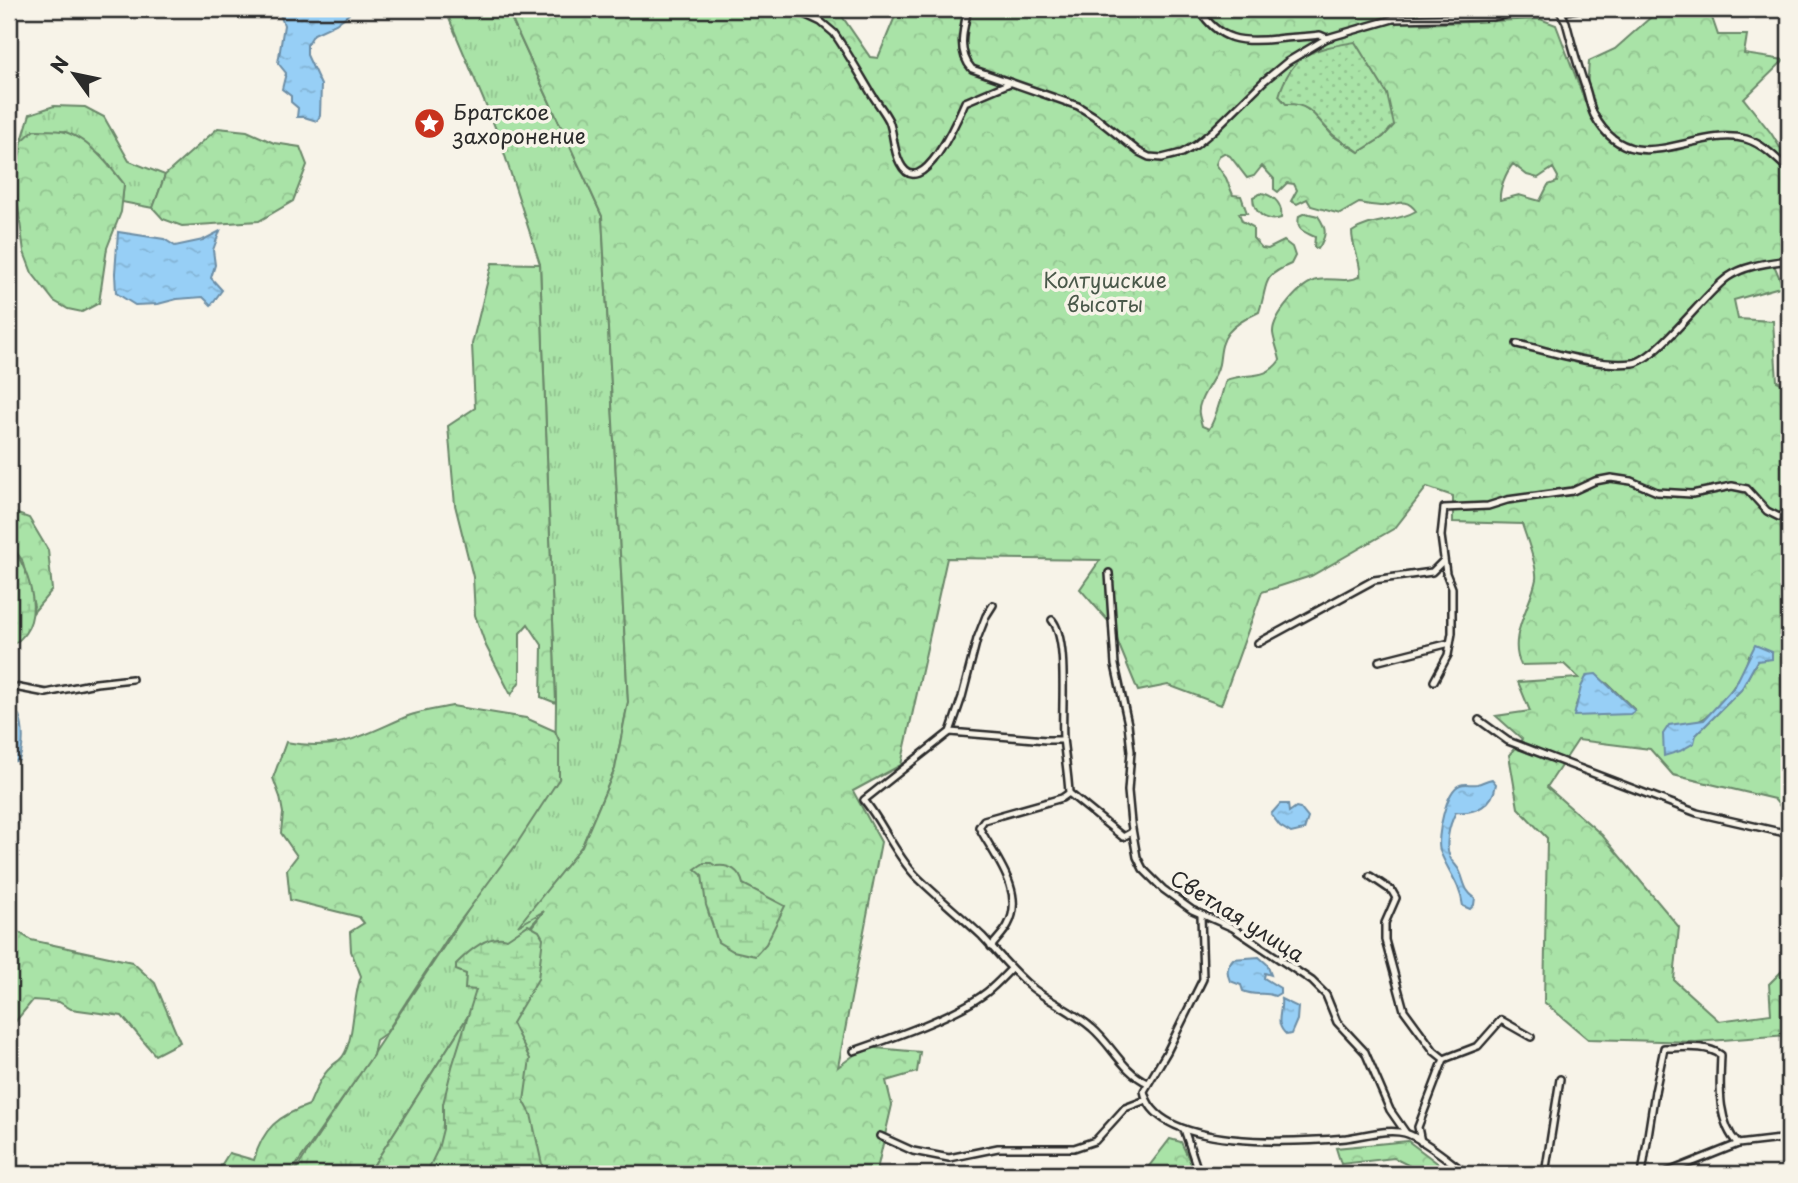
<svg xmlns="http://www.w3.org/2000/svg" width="1798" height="1183" font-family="'Playpen Sans',sans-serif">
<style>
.grass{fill:url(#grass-tufts);stroke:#6a8769;stroke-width:2}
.forest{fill:url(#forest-crowns);stroke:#6a8769;stroke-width:2;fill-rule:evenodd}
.wetland{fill:url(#wetland-marsh);stroke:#6a8769;stroke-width:2}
.garden{fill:url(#garden-dots);stroke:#6a8769;stroke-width:2}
.water{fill:url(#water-ripples);stroke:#6c8da5;stroke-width:2}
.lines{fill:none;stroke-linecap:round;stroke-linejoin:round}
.street-casing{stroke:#2b2b2b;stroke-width:10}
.street{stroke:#f7f3e8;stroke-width:5}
.labels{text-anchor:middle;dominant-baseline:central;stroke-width:7;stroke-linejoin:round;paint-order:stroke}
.poi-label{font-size:21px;fill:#2b2b2b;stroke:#f7f3e8;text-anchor:start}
.park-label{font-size:21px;fill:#4a594a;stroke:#f7f3e8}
.street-label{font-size:21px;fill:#2b2b2b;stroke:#f7f3e8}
</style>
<defs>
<pattern id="grass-tufts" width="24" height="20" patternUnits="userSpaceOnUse" patternTransform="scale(1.75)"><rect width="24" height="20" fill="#a9e3a7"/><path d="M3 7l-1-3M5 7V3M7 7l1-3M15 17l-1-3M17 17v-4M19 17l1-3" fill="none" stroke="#92c390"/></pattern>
<pattern id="forest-crowns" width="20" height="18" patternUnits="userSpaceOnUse" patternTransform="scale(1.75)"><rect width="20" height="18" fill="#a9e3a7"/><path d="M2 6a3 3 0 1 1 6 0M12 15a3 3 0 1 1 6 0" fill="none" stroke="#92c390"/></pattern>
<pattern id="wetland-marsh" width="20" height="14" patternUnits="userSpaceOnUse" patternTransform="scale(1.75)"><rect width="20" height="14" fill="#a9e3a7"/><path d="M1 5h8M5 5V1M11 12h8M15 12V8" fill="none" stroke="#92c390"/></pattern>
<pattern id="garden-dots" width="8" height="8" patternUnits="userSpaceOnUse" patternTransform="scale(1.75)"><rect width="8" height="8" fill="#a9e3a7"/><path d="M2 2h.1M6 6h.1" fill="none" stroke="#92c390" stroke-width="1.8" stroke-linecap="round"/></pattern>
<pattern id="water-ripples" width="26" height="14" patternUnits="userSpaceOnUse" patternTransform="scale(1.75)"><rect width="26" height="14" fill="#97cff6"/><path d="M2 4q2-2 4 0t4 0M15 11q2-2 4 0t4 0" fill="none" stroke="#82b2d3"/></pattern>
</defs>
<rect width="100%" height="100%" fill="#f7f3e8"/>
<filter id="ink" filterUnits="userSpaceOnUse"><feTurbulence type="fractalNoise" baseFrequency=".0143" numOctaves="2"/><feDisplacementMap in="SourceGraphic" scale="14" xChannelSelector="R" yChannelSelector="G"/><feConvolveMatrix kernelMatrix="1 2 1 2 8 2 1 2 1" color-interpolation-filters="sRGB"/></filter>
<g filter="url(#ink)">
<g class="grass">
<polygon points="445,9 507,9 602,216 628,702 615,769 582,846 520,924 546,909 528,929 494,975 368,1174 293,1174 555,779 556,703 540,264 498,134"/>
<polygon points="54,106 85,107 104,117 129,161 165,175 153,208 122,202 124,184 103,157 64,131 22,141 30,114"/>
</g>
<g class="forest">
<path d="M507,9H837L870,57L878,58L898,9H1417L1421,24L1540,19L1556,25L1586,104L1589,61L1615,49L1660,9H1709L1718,35H1747L1744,54L1784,60L1744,99L1771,133L1789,162V262L1774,265L1783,286L1734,300L1738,319L1773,321L1777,381L1789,387V817L1774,799L1673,775L1650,749L1578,740L1547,787L1602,835L1679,927L1674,980L1719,1021L1771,1014L1769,984L1789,964V1035L1696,1042L1588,1039L1544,1002L1547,838L1518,808L1509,755L1522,739L1496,716L1530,711L1518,682L1579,678L1564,664L1521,665C1507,636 1531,607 1536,579C1538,567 1526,537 1522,524L1453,522V496L1427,487L1395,528L1311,576L1262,592L1221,705L1168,685L1138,691L1110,623L1080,589L1100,560L947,558L901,765L853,791L881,842L838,1067L865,1047L920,1052L917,1072L886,1081L892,1105L876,1174H368L494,975L544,911L518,926L582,846L615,769L628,702L602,216ZM1300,104L1394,125L1383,137L1359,152L1333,136L1314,114ZM1224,153L1230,156L1247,178L1254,176L1262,166L1274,179V189L1278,192L1287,183L1294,184L1297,190L1291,201L1297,204L1307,199L1311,206L1340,214L1359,203C1366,204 1376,206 1383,206C1398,204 1406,197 1416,211C1396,223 1372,218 1352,232C1352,248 1362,262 1360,276C1348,284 1332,277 1317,280C1301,283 1272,317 1273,333C1274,341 1278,351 1280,360C1265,381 1249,372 1226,380C1221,395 1217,417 1209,429L1202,426C1200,418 1197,412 1200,404C1204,390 1216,379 1219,364C1221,353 1220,344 1228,333C1236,323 1248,317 1259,312C1269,283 1260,277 1291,264L1295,256L1292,247L1284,241L1268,249L1262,248L1253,238V227L1242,221L1239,213H1247L1241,196L1233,195L1226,178L1216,164L1219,156ZM1513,164L1527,175L1538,178L1553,168L1558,177L1557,182L1548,185L1540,201L1519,195L1500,200C1499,189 1506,172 1513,164ZM1749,655L1757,661L1741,690L1696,735V722C1717,715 1744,676 1749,655ZM1587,675L1607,683L1635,710L1576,705Z"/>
<polygon points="218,128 247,131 274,143 300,147 307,165 293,201 259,221 182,226 163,219 153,208 165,175"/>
<path d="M34,130C43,130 53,130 61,131C86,136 109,165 124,184L121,212L107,248L99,303L82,312L68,309L54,301L32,273L24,252L15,184L22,141Z"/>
<path d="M1262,193C1275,196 1283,205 1281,218C1267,223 1253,213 1253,197Z"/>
<path d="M1305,213L1318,216C1327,229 1327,235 1318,249L1314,247L1315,237C1303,231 1296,231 1299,216Z"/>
<polygon points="492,263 540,264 556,703 541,697 542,645 528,624 520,633 520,681 511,695 486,646 475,615 473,577 455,505 448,426 475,408 472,344"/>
<polygon points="9,511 29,518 48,550 52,590 32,614 34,606 22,560 9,542"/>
<path d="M452,706L526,718L555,731L559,740V779L516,845L449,936L386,1033L376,1040L373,1055L290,1174H213L217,1172L229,1153L254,1160C263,1128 278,1116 309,1105C315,1092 320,1077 331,1067C334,1063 340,1061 343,1056C355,1038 352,1000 361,976L351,951L350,932L364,923L359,917L290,900L287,869L297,856L281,833L283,813L280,797L273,778L286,742C340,752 361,736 408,716C421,711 438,709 452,706Z"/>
<polygon points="9,926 31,940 132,962 155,983 180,1042 155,1055 122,1016 71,1009 59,1002 33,1000 11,1027 9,1027"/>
<polygon points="1170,1139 1181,1142 1196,1174 1143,1174"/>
<polygon points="1408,1141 1452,1174 1426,1174 1394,1158 1341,1164 1336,1148"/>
</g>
<g class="wetland">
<path d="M9,542C30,572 50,625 9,647Z"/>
<path d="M704,863H711L716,866C730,864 740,871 743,884L785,906L766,944L755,956L733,951L718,942L706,905L702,875L695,869Z"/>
<path d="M528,925L539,931L543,938L538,979L512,1023L530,1059L524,1101L531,1114L543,1169L541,1174H426L438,1149L443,1129V1104L452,1067L476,990L465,989L466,974L456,970V964C469,951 489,933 507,939Z"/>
</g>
<path class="garden" d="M1355,42L1387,94L1394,125L1383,137L1359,152C1351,145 1339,141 1331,133C1316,118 1310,103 1286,104L1279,96C1292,52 1314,49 1355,42Z"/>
<g class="water">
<polygon points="278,9 350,9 349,14 336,24 314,34 307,45 307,55 321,85 320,116 317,121 304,117 297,117 298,108 291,102 291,96 282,89 286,73 278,63 284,25"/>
<polygon points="220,231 213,250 215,265 211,278 222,290 211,305 203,297 177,299 158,304 135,305 116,293 115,273 118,232 164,239 175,246 203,240"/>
<polygon points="1755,645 1772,652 1772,659 1757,661 1741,690 1696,735 1694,743 1680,751 1664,756 1663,734 1669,725 1704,720 1735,686"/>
<polygon points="1596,674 1635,711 1630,714 1574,716 1581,687 1587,675"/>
<path d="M15,714L19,715C24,728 24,746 19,760L9,763V716Z"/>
<path d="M1492,779L1496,784C1493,805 1476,814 1456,812C1449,825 1443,848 1452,861C1456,866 1459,868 1461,874C1465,885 1465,891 1475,898L1474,905L1470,909L1463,906C1460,883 1447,870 1440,851C1436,838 1446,790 1460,785C1465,783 1471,785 1477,784C1482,783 1486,780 1492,779Z"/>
<polygon points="1280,804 1288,804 1289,812 1296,807 1300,808 1308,818 1304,830 1291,833 1280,826 1271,814"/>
<path d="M1259,957L1267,964L1271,975L1265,973L1264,978L1280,988V993L1275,996C1262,991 1257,997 1243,991L1241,985L1230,981C1226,972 1227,966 1233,959Z"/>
<path d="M1281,999L1298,1007L1297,1020L1291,1034L1287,1035C1273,1023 1283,1013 1281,999Z"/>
</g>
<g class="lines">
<defs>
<g id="street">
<path d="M793,9L821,22L834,33C848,53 859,73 871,93C877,103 884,111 889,121C894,134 893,150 900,163C921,205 959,116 965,102L1010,83"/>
<path d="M968,9C963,30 957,52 972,69L1078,106L1094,116L1139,152L1149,157L1162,158L1182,153L1196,145L1214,130L1264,81L1287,62L1327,38L1393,19L1492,17L1536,9"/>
<path d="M1199,9C1219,41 1241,43 1276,39C1290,37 1305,37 1320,35L1327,38"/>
<path d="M1559,9L1566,22C1572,45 1578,67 1586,89C1589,98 1590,107 1594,115C1632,185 1694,125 1746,139C1763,144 1776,158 1789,170"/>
<polyline points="1560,12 1578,9"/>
<path d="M1517,344C1554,352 1595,367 1633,363C1657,360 1705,293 1728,277C1745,265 1769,263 1789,260"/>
<polyline points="1109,573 1115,665 1128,724 1131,751 1128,791 1131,823 1137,857 1143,869 1163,889 1192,910 1233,928 1312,981 1326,995 1337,1022 1365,1052 1390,1110 1406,1133"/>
<path d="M993,605L986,616L977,639L962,697L950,732L864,800C883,823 894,853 915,875C936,896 960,915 982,936C998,953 1012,971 1030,986C1049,1002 1073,1011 1092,1028C1112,1045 1123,1072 1148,1083"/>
<polyline points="1258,643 1374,580 1432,572 1443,561"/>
<polyline points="1379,661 1450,643"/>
<polyline points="1434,681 1448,655 1452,633 1452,588 1446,573 1441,536 1444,508 1488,506 1507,500 1573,491 1595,481 1611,478 1631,481 1657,492 1692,494 1732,486 1747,489 1767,511 1779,517 1789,513"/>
<polyline points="9,686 46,693 96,683 132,679"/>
<polyline points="1479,720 1508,741 1697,813 1789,834"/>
<polyline points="950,732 1046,740 1063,740"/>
<polyline points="1069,793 1123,837 1132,832"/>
<polyline points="1370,876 1392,891 1396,898 1385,923 1385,940 1404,1010 1434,1051 1444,1059"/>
<path d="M1201,915L1203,979L1167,1052L1144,1091C1156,1152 1300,1142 1346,1138C1364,1136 1387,1128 1405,1133C1421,1137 1452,1163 1467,1174"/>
<path d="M991,947C997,939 1004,933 1008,925C1026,892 994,856 979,827L984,820L1062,798L1069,793C1068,774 1065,757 1063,738C1061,710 1069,640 1052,620"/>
<path d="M854,1051C892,1038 956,1016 987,992C996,985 1003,977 1011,969"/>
<polyline points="1444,1059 1478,1046 1501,1020 1531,1037"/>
<path d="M1655,1092L1664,1048C1682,1048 1706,1044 1721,1055C1720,1083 1716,1121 1738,1144"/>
<polyline points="1184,1129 1199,1174"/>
<polyline points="880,1136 913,1151 949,1158 998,1148 1074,1148 1095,1141 1125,1108 1146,1100"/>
<polyline points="1421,1142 1418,1127 1444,1059"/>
<polyline points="1545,1174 1560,1079"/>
<polyline points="1642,1174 1655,1091"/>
<polyline points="1663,1174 1738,1144 1789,1138"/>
</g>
</defs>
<use href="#street" class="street-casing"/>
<use href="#street" class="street"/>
</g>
</g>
<defs>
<symbol id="sight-disc" viewBox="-11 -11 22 22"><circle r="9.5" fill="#c8321e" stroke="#f7f3e8"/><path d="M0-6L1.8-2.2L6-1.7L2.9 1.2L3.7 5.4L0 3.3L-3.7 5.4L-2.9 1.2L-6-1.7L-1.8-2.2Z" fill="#fff"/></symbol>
</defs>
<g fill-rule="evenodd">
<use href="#sight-disc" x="412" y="106" width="35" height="35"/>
</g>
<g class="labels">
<g class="poi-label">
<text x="453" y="111">Братское<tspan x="453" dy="24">захоронение</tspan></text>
</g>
<g class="park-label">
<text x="1105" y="279">Колтушские<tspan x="1105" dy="24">высоты</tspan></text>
</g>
<g class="street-label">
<text transform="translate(1238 915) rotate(32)">Светлая улица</text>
</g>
</g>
<rect width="1798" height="1183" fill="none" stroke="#f7f3e8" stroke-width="35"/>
<rect x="18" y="18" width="1763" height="1148" fill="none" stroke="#2b2b2b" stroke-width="2.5" filter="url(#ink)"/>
<g transform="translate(74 74) rotate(303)" stroke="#f7f3e8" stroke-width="5" paint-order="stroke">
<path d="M0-5L12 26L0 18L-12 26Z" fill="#2b2b2b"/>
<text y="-10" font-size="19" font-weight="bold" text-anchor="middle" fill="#2b2b2b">N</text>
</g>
</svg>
